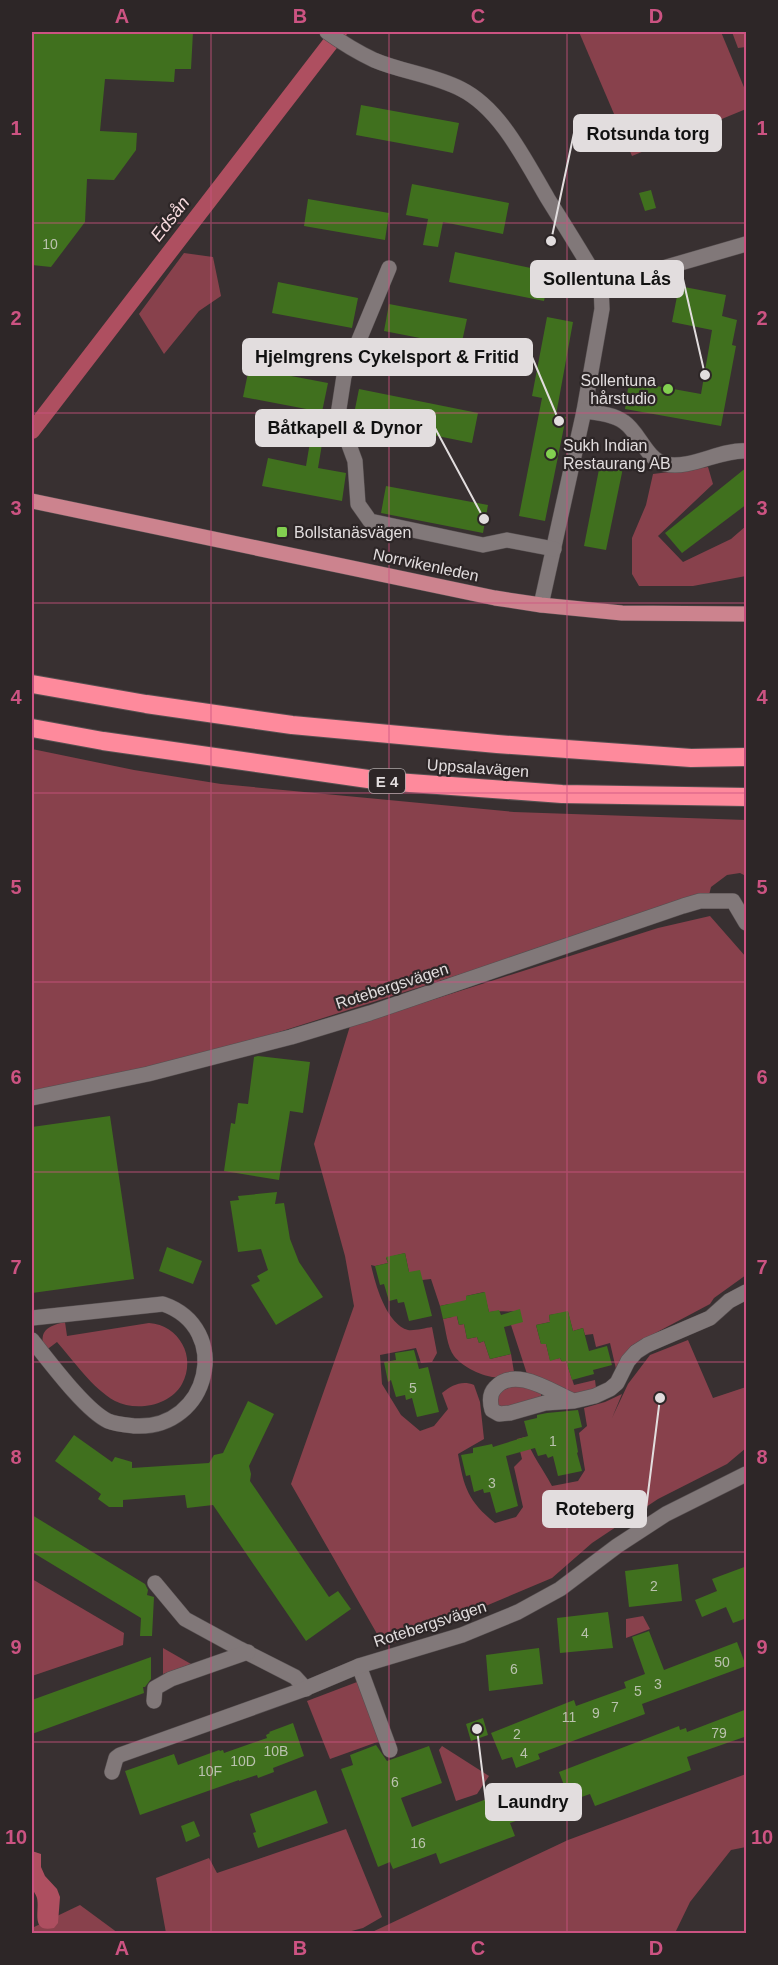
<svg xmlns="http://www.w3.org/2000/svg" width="778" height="1965" font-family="Arial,sans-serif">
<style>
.green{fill:#88414c}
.water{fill:#ae4f60}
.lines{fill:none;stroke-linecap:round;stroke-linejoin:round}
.canal{stroke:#ae4f60;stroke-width:16}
.building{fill:#40701e}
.minor-casing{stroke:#564f50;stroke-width:16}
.major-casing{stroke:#564f50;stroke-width:16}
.highway-casing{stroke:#564f50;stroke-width:20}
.minor{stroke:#817879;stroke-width:15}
.major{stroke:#cc838e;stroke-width:15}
.highway{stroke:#fe8a9c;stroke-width:18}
.grid{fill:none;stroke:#cc5382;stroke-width:1.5;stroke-opacity:0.55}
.poi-dot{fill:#82d050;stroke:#2d2627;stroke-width:2}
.labels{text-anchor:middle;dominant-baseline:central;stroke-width:4.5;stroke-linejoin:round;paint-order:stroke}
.number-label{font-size:14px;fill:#bac2ae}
.shield{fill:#2d2627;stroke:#aca6a7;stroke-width:1.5}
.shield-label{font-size:15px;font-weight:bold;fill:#e2ddde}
.poi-label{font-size:16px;fill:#e2ddde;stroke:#2d2627;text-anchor:start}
.street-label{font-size:16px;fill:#e2ddde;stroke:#2d2627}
.water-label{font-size:18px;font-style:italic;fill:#f7dbde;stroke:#2d2627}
.leader{fill:none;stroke:#e2ddde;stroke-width:2}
.callout-dot{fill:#e2ddde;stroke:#2d2627;stroke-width:2}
.callout{fill:#e2ddde;stroke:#e2ddde;stroke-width:2}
.callout-label{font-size:18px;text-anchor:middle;font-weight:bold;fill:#111}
.neatline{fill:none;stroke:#cc5382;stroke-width:2}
.grid-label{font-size:20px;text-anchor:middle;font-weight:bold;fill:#cc5382}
</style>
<rect width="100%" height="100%" fill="#383031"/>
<g class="green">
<polygon points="579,32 721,32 746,92 746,109 632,156"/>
<polygon points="732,32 746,32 746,47 738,48"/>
<polygon points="184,253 213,257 221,296 199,311 164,354 139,314"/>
<polygon points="708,467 713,484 658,536 683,562 731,539 746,526 746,576 693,586 639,586 632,574 632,538 646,505 653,474"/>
<polygon points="32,749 134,770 221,784 514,812 746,820 746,876 740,873 727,875 711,887 709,895 251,1041 190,1058 32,1093"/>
<path d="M710,916L746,957V1275L714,1298L710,1304L631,1346L616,1369L610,1343L596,1347L593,1334L585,1335L583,1328L573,1331L568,1312L549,1315L550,1322L536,1325L541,1344H546L550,1360L560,1358L562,1362L566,1361L574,1385L595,1380L596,1388L575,1395L527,1374L511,1325L520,1310C509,1313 500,1310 489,1312L484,1292L466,1296L467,1303L454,1305L459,1325L464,1324L467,1339L477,1337L479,1343L484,1341L490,1359L511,1354L514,1372C499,1386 465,1370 454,1356C447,1347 446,1330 443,1319L452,1317L449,1304L440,1306L431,1279L422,1280L409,1272L405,1253L386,1258L388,1263L375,1266L371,1265C375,1283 386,1324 408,1330C414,1331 425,1328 432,1327L437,1353L432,1362L421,1363L416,1348L380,1355L382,1384L401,1415L420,1431L434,1426L448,1409L442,1393C452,1385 462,1380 474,1385L480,1402L484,1439L458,1454C464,1488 468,1501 495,1523L516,1517L523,1507L514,1467L522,1459L517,1439L525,1437C532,1455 543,1469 552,1486L578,1481L585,1470L579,1433L587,1426L584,1408L605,1402L622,1394L612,1418L628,1384L650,1355L688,1340L713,1398L746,1387V1448L727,1464L658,1499L592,1543L552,1578L412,1637L384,1646L291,1484L354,1306L345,1256L314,1144L350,1026L658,928Z"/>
<path d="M65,1322L67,1336L149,1323C179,1325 197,1357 182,1384C170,1406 136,1412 115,1401C92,1388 74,1361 57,1342L45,1351C38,1331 47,1326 65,1322Z"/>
<path d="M522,1385L541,1392V1397C535,1401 506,1407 499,1407L496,1402L497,1393L512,1386Z"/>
<polygon points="32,1579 124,1633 123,1645 32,1676"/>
<polygon points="643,1616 650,1629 626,1638 626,1619"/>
<polygon points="163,1648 191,1664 163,1674"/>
<polygon points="357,1682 380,1741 330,1759 307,1701"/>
<polygon points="442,1746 489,1776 477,1794 456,1801 439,1750"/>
<polygon points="746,1774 746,1847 731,1850 690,1902 675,1933 370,1933 568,1840"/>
<polygon points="346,1829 382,1917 363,1928 344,1933 166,1933 156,1878 209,1858 217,1873"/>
<polygon points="80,1905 118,1933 32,1934 32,1928"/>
</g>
<path class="water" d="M32,1851L41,1854V1867L45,1876L57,1889L60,1897L58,1923L54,1928C30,1933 40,1911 37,1898C36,1894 32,1890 32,1885C30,1874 31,1862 32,1851Z"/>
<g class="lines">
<polyline class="canal" points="32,431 339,32"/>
</g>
<g class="building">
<polygon points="32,32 193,32 191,69 175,69 174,82 105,79 100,131 137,133 136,150 114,180 87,179 85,222 51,267 32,265"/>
<polygon points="361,105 459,123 453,153 356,135"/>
<polygon points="412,184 509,203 503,234 443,222 438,247 423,245 428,219 406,215"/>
<polygon points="651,190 656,208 645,211 639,193"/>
<polygon points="308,199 389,213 385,240 304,226"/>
<polygon points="455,252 550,272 544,301 449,282"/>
<polygon points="278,282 358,298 352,328 272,313"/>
<polygon points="679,286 726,295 722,316 737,320 732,345 736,346 721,426 625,409 629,381 701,394 712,330 672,322"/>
<polygon points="389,304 467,319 461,346 384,331"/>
<polygon points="547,317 573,322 556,415 566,417 545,521 519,516 542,398 532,396"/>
<polygon points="249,368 328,383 322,412 243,397"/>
<polygon points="359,389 478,413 472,443 353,419"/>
<polygon points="312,430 324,432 318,468 346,473 342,501 262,486 268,458 306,466"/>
<polygon points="601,459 624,463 606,550 584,546"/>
<polygon points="747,467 747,504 682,553 665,533"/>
<polygon points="386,486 488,505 483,533 381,513"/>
<polygon points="258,1056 310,1062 303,1113 290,1111 279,1180 224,1171 231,1123 235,1124 238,1103 248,1104 254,1057"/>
<polygon points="110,1116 134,1279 32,1293 32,1127"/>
<polygon points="277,1192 275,1204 284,1203 290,1239 299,1262 323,1297 276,1325 251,1285 260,1281 257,1276 268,1270 261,1249 238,1252 230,1201 239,1200 238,1196"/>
<polygon points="167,1247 202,1261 193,1284 159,1271"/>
<polygon points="405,1253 409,1272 420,1270 432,1316 409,1321 404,1302 398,1303 397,1299 389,1301 384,1284 380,1285 375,1266 388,1263 386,1257"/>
<polygon points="485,1292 489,1312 499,1310 501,1315 520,1309 523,1322 504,1327 511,1354 490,1359 484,1341 479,1343 477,1337 467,1339 464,1324 459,1325 457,1316 443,1319 440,1306 466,1300 466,1296"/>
<polygon points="568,1311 573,1331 583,1328 589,1351 607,1346 612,1365 593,1370 594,1374 572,1380 566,1361 562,1362 560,1358 550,1361 546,1344 541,1344 536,1325 550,1322 549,1315"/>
<polygon points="414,1350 419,1369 428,1367 439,1412 417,1417 412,1398 406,1400 405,1395 396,1397 391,1380 388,1382 384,1362 396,1360 395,1353"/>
<polygon points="248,1401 274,1414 249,1466 251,1474 250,1481 329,1597 338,1591 351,1609 306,1641 213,1505 187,1508 185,1495 123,1500 123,1507 109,1507 98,1499 101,1494 55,1461 74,1435 112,1462 115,1457 132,1462 132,1468 209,1463 214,1455 223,1453"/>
<polygon points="578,1410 582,1427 574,1429 578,1452 577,1453 582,1471 558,1476 553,1456 548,1458 546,1454 538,1456 535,1448 506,1456 518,1506 496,1513 490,1492 484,1493 483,1489 474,1492 470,1475 466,1476 461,1455 473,1453 473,1448 492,1444 493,1447 528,1436 524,1421 537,1418 537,1415 547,1413"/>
<polygon points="32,1515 145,1584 148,1590 147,1595 154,1597 152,1636 140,1636 141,1618 32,1552"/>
<polygon points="678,1564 682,1601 629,1607 625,1571"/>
<polygon points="747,1566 747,1618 733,1623 726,1607 702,1617 695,1600 717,1591 712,1579"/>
<polygon points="608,1612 613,1648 560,1653 557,1618"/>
<polygon points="649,1631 664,1670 737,1642 746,1666 642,1704 645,1714 538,1754 540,1759 516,1768 512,1757 502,1760 491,1733 574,1700 576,1706 626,1688 624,1682 645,1674 632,1637"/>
<polygon points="539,1648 543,1684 489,1691 486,1655"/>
<polygon points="151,1657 151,1679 145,1687 143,1687 144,1693 32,1734 32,1700"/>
<polygon points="747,1709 747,1736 687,1757 691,1770 595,1806 590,1794 570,1801 559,1772 679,1726 680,1730 686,1728 687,1732"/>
<polygon points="483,1718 488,1735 471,1741 466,1724"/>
<polygon points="293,1723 304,1756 273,1768 274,1772 258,1778 257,1775 239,1781 239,1780 140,1815 125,1771 174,1754 178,1765 219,1750 220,1751 223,1750 224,1753 267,1738 266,1735 270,1733 269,1732"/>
<polygon points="376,1745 387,1761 429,1746 442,1783 401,1798 412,1827 508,1791 514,1808 523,1805 527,1817 510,1823 515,1836 440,1864 436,1853 393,1869 390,1862 378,1867 341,1769 353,1765 350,1755"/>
<polygon points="316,1790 328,1823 258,1848 253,1833 256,1832 250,1814"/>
<polygon points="194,1821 200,1836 186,1842 181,1826"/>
</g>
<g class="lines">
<defs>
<g id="minor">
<path d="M327,32C341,42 357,52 374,60C402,72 434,75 461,89C501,109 526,162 548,199C566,228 584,256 601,286L602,309L584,411L541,605"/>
<polyline points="389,268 344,376 338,415 355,461 358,504 370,521 483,545 507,540 554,549"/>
<polyline points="601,286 746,244"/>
<path d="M584,411C597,413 613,414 624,422C639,432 646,459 665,464C690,470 721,449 746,451"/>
<polyline points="32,1098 148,1074 291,1037 370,1013 683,906 700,901 733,901 746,923"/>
<path d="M32,1318L163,1304C233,1328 210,1430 135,1426C126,1425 115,1424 108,1421C85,1410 49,1361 32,1340"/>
<path d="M574,1401C553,1393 515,1365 495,1388C489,1394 490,1403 492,1410L499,1414L510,1413L545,1403L574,1401L595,1396L610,1389L617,1383L628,1361L636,1352L647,1345L710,1318L729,1301L746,1292"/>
<polyline points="155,1583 185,1619 240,1649 295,1677 306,1689"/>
<polyline points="359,1666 390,1750"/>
<polyline points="154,1701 155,1688 171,1679 248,1652"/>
<polyline points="112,1772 116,1758 120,1755 302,1690 359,1666 462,1635 518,1612 560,1589 617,1546 666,1514 746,1474"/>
</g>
<polyline id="major" points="32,501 495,598 541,605 622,613 746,614"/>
<g id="highway">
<polyline points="32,684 146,704 292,725 497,744 691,758 746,757"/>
<polyline points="32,728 103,741 382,781 562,794 746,797"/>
</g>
</defs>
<use href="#minor" class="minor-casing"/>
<use href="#major" class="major-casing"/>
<use href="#highway" class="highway-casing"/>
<use href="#minor" class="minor"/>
<use href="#major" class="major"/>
<use href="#highway" class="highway"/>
</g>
<path class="grid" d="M211,32V1934M389,32V1934M567,32V1934M32,223H746M32,413H746M32,603H746M32,793H746M32,982H746M32,1172H746M32,1362H746M32,1552H746M32,1742H746"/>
<g class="poi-dot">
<circle cx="668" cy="389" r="6"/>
<circle cx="551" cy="454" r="6"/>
<rect x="276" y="526" width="12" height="12" rx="3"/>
</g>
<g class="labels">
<g class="number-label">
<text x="50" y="244">10</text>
<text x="413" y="1388">5</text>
<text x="553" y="1441">1</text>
<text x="492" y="1483">3</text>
<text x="654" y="1586">2</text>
<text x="585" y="1633">4</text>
<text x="722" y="1662">50</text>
<text x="514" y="1669">6</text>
<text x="658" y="1684">3</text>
<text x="638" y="1691">5</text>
<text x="615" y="1707">7</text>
<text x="596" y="1713">9</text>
<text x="569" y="1717">11</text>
<text x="719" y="1733">79</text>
<text x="517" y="1734">2</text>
<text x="276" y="1751">10B</text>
<text x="524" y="1753">4</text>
<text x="243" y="1761">10D</text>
<text x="210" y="1771">10F</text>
<text x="395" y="1782">6</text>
<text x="418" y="1843">16</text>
</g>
<rect class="shield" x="369" y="769" width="36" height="24" rx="4.5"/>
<g class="shield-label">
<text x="387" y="781">E 4</text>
</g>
<g class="poi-label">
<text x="656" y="380" text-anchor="end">Sollentuna<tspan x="656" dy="18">hårstudio</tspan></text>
<text x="563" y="445">Sukh Indian<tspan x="563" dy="18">Restaurang AB</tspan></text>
<text x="294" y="532">Bollstanäsvägen</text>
</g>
<g class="street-label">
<text transform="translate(426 565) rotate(12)">Norrvikenleden</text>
<text transform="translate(478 768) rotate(4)">Uppsalavägen</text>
<text transform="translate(392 986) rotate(-18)">Rotebergsvägen</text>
<text transform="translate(430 1624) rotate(-18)">Rotebergsvägen</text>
</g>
<g class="water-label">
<text transform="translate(170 219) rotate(-52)">Edsån</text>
</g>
</g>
<path class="leader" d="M551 241L574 133M705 375L683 279M559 421L532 357M484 519L435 428M660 1398L646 1509M477 1729L486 1802"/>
<g class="callout-dot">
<circle cx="551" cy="241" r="6"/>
<circle cx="705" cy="375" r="6"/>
<circle cx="559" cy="421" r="6"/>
<circle cx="484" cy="519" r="6"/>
<circle cx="660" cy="1398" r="6"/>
<circle cx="477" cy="1729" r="6"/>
</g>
<g class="callout">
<rect x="574" y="115" width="147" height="36" rx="6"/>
<rect x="531" y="261" width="152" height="36" rx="6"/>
<rect x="243" y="339" width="289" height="36" rx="6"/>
<rect x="256" y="410" width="179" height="36" rx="6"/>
<rect x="543" y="1491" width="103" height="36" rx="6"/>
<rect x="486" y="1784" width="95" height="36" rx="6"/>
</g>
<g class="callout-label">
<text x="648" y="140">Rotsunda torg</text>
<text x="607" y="285">Sollentuna Lås</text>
<text x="387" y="363">Hjelmgrens Cykelsport &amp; Fritid</text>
<text x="345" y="434">Båtkapell &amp; Dynor</text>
<text x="595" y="1515">Roteberg</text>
<text x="533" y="1808">Laundry</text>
</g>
<rect width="778" height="1965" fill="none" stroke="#2d2627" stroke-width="66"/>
<rect x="33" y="33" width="712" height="1899" class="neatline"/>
<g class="grid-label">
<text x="122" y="23">A</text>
<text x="300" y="23">B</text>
<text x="478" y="23">C</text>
<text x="656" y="23">D</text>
<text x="16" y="135">1</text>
<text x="762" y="135">1</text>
<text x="16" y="325">2</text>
<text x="762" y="325">2</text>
<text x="16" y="515">3</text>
<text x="762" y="515">3</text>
<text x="16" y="704">4</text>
<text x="762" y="704">4</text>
<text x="16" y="894">5</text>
<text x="762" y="894">5</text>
<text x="16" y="1084">6</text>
<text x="762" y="1084">6</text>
<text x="16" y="1274">7</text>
<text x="762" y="1274">7</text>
<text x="16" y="1464">8</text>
<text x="762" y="1464">8</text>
<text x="16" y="1654">9</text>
<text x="762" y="1654">9</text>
<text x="16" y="1844">10</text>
<text x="762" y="1844">10</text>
<text x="122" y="1955">A</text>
<text x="300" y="1955">B</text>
<text x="478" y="1955">C</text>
<text x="656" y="1955">D</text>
</g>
</svg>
